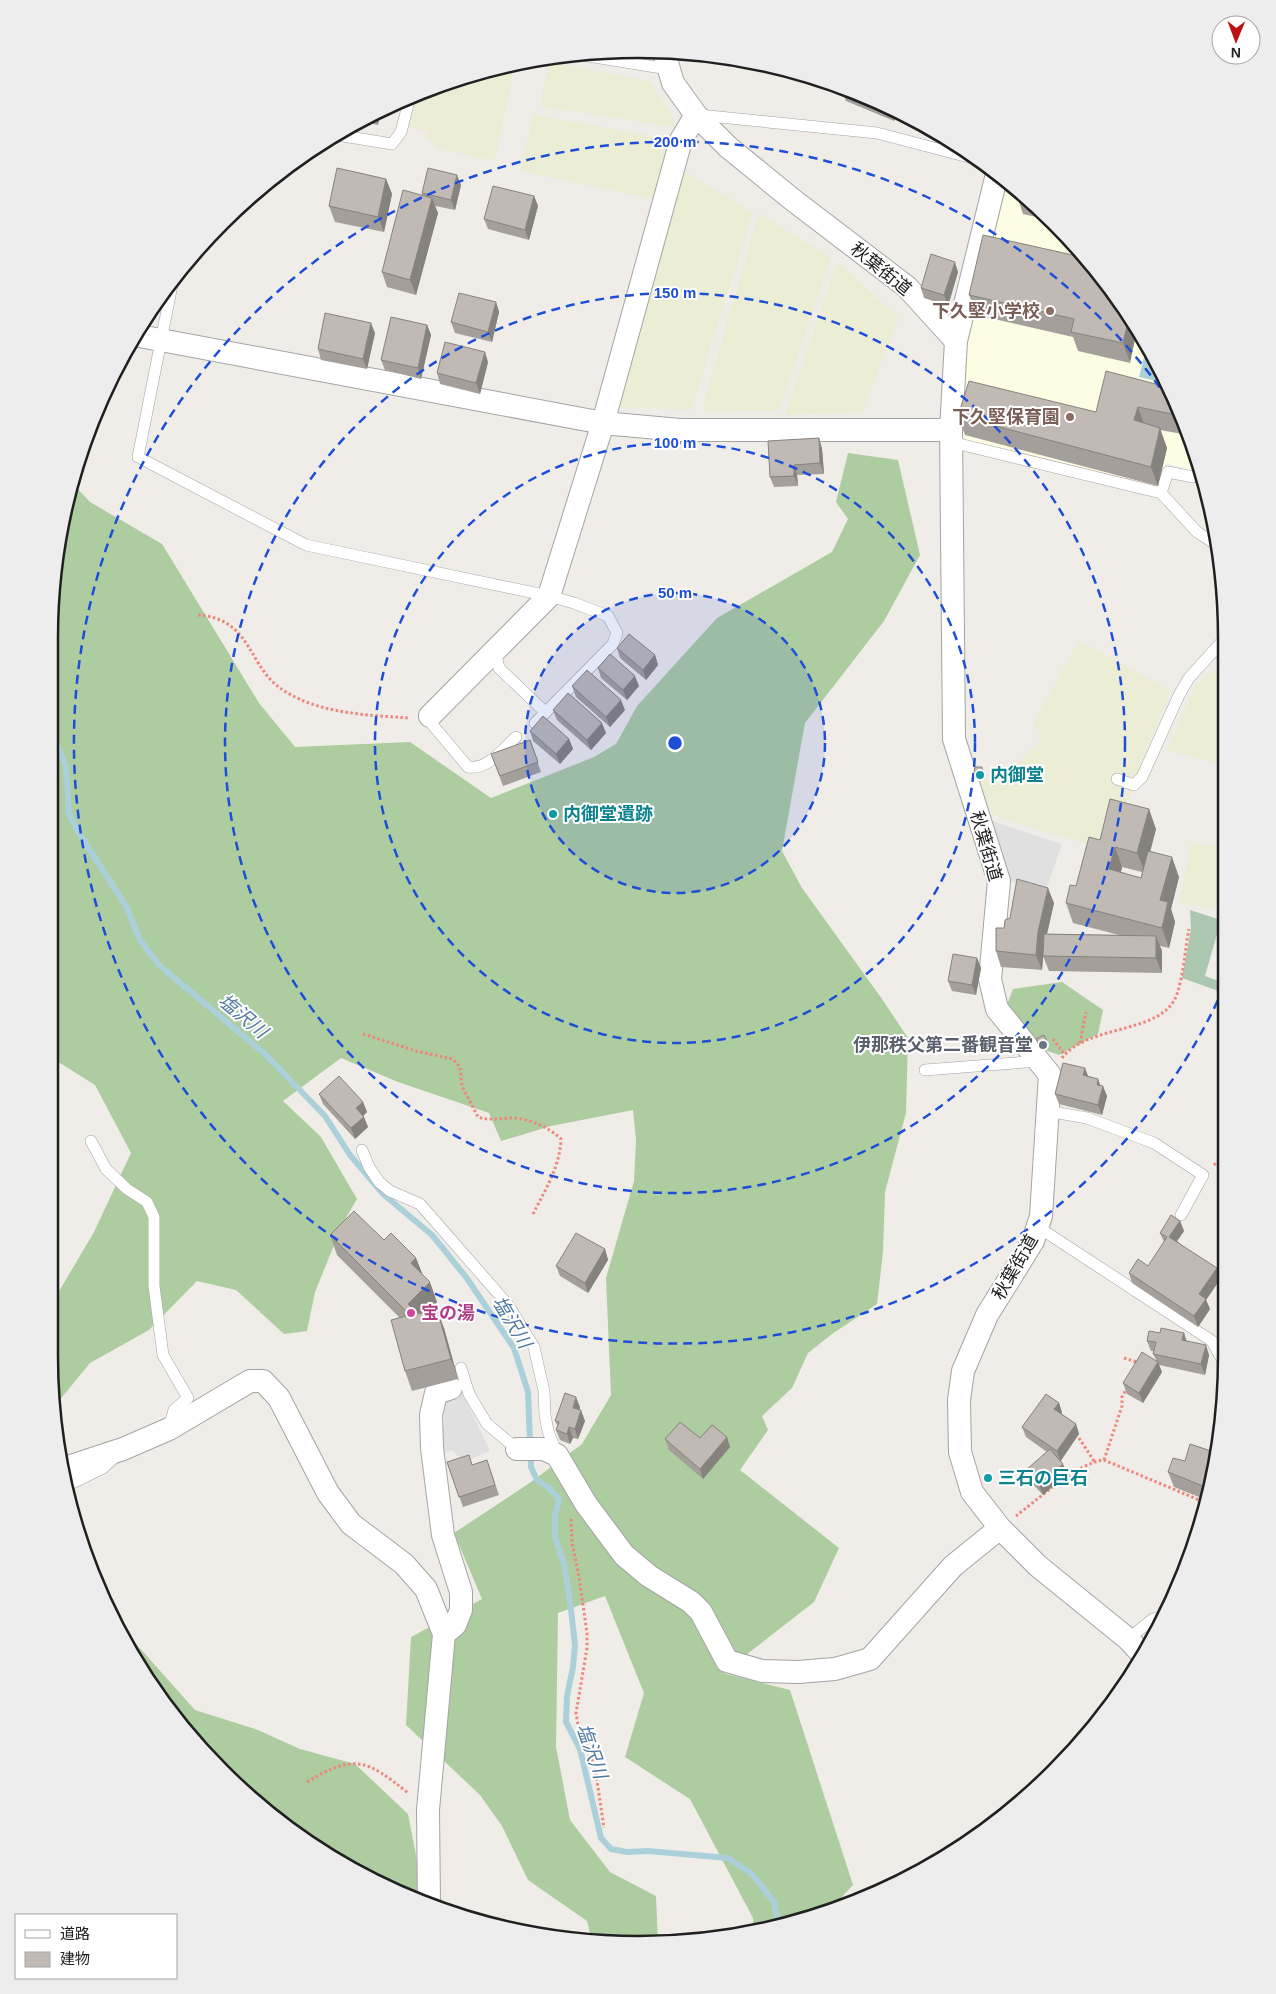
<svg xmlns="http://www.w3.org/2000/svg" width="1276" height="1994" font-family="Helvetica,'Noto Sans JP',sans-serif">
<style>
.education{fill:#fdfde4}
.farmland{fill:#ebedd5}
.forest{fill:#adcca0}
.cemetery{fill:#abc7af}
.parking{fill:#e0e0e0}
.water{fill:#acd0da}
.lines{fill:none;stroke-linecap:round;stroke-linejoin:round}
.stream{stroke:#acd0da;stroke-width:6}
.lane-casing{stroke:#a4a4a4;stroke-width:12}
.street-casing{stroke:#a4a4a4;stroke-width:24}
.path{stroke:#ee867a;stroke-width:3;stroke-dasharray:2.5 2.5;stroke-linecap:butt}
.lane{stroke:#fff;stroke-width:11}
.street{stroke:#fff;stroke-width:22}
.wall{fill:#a59f9b;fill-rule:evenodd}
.shaded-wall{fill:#86827e}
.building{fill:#c0b9b4;stroke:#86827e}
.ring{fill:none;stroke:#1d4ed8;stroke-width:2.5;stroke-dasharray:9 6}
.education-dot{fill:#8d6e63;stroke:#fff;stroke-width:2}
.culture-dot{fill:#0f9aa8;stroke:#fff;stroke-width:2}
.worship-dot{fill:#6b7280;stroke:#fff;stroke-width:2}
.hotel-dot{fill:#d1479c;stroke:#fff;stroke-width:2}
.labels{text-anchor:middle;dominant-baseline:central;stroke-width:4;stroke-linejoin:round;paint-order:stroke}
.street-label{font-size:18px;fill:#202020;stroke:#fff}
.education-label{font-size:18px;font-weight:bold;fill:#785e54;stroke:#fff;text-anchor:end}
.culture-label{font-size:18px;font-weight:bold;fill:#0d838f;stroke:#fff;text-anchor:start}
.worship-label{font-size:18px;font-weight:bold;fill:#5b616d;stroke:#fff;text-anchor:end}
.hotel-label{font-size:18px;font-weight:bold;fill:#b23c85;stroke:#fff;text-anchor:start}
.water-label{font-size:19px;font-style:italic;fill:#517aa1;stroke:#fff}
.rim{fill:none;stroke:#202020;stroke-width:2.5}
.centre{fill:#1d4ed8;stroke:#fff;stroke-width:2.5}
.ring-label{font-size:15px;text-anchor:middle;font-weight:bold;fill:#1d4ed8;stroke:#fff;stroke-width:4;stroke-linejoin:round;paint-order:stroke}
</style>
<rect width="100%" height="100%" fill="#f0ede8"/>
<path class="education" d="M1008,182L1026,195L1105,279L1167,378L1200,467L1193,471L1166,463L1158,486L955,439L967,343Z"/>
<path class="farmland" d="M549,62L649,81L675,119L674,127L540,106Z
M515,64L495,161L437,148V145L432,144L431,140L427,139L428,131L408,127L418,94L485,69Z
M534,115L669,139L655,199L519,171Z
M685,172L753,213L691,410L617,407Z
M759,213L831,258L779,410L707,412L703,405Z
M838,262L899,318L862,412L785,415Z
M1079,641L1171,691L1135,778L1115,774L1112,780L1131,789L1125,814L1103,849L995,816L980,794L977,782L985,780L988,773L1021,760L1043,737L1033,724Z
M1226,662L1225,765L1167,750L1197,683Z
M1225,815V910L1179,903L1191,843L1214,847Z"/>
<path class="forest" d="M848,453L898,460L920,555L884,621L805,723L782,851L802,888L882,999L908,1038L906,1113L885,1192L883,1252L877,1304L832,1334L808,1353L792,1388L762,1416L768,1430L740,1470L839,1548L814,1602L723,1673L790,1690L853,1885L827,1913L791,1925L753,1930V1918L690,1799L625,1757L644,1693L605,1596L558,1613L556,1747L570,1820L610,1872L656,1896L658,1943L638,1945L592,1941L587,1921L528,1880L502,1826L480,1795L406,1725L411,1637L482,1599L454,1533L531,1482L582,1444L611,1395L606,1278L634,1181L636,1140L633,1110L551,1126L501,1141L489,1113L398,1082L341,1058L283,1101L321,1137L357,1199L343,1223L315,1292L307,1331L284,1334L236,1290L197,1281L149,1330L90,1363L54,1407V1300L94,1232L131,1153L95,1085L60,1063H54V561L74,485L90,502L162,544L259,703L295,747L410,742L491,798L594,757L616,744L637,706L717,618L832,552L848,519L836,502Z
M1062,982L1103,1010L1098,1034L1059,1055L1036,1047L1006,1007L1013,989Z
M120,1626L195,1710L258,1730L300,1749L355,1764L408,1814L416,1855L421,1901L344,1866L280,1824L221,1772L148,1684Z"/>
<path class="cemetery" d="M1190,910L1221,920L1205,976L1224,983V993L1182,978L1191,929Z"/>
<path class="parking" d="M992,821L1062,844L1045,893L1006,880Z
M461,1390L490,1451L465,1462L451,1450L442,1455L439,1429L444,1426L445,1398Z"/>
<path class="water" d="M1147,345L1169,384L1139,377Z"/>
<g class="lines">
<path class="stream" d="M54,738L66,766L69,813L77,830L126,906L140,940L159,965L266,1055L325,1116L350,1155L383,1194L432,1235L466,1277L514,1348L528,1392L531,1467L537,1480L549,1488L559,1499L555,1515V1537L564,1564L570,1601L575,1645L573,1667L567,1696L566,1722L580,1749L601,1838L611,1849L627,1852L648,1851L728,1858L752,1874L774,1902L779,1927"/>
<g class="lane-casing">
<path id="lane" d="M576,54L668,69
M699,115L877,133L976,159
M337,135L392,144L401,132L410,97
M173,280L138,457L306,545L549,596L574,603L608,616L617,633L613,644L535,723
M951,442L1161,493L1197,532L1217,545
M1161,493L1168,472L1193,477L1202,472
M495,651L499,668L545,712
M430,716L431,723L468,767C488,770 503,749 516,737
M1117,779L1134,785L1142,777L1179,695L1189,678L1226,637
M925,1070L1039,1061
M1047,1111L1087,1118L1154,1143L1203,1175L1181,1215
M91,1141L106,1169L127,1189L147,1202L154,1217V1286L163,1355L188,1398L174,1410L169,1427
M362,1150L369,1167L379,1182L390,1191L420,1204L509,1306L534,1347L544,1391L545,1415L548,1431L557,1455
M1038,1227L1212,1341L1223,1361
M461,1368L469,1394L487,1424L517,1449
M66,1486L103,1468L116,1456
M1128,1639L1153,1619L1164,1616"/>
</g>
<g class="street-casing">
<path id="street" d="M664,52L673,83L696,115L728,147L793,200L907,287L956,341
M997,174L956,341L951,430L954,739L999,881L990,979L997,1009L1050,1075L1041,1216L1033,1241L987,1315L963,1371L959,1400L960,1452L972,1492L1000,1528L1038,1566L1128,1639L1143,1655
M134,335L603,423L680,430H951
M430,716L549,596L603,423L681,140L696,115
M517,1449H543L557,1455L586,1504L624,1555L649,1576L691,1602L701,1612L727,1661L762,1671L798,1672L835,1669L870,1659L953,1566L1000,1528
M62,1469L123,1449L169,1429L250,1381H263L279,1398L328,1493L351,1524L404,1564L426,1589L444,1634L428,1810L429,1905
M444,1634L455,1625L461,1610V1592L443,1535L432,1448L431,1415L436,1393L451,1388"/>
</g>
<path class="path" d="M198,615C253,619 247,667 283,690C319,714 368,715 409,718
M363,1034L416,1051L453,1059L460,1067L462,1086L478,1117C489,1121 501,1118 514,1118C530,1119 550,1128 561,1139C560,1167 544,1192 532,1216
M1053,1039L1065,1055
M1080,1043L1086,1012
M1062,1058C1089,1023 1163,1035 1177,994C1184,973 1185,949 1189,929
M1214,1165L1218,1161L1224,1148
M1124,1358L1140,1363
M1079,1438L1094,1461
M1104,1460L1122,1406V1397L1127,1388
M1016,1516C1037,1500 1079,1462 1104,1460L1204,1502
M571,1519L572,1543L579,1577L587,1633V1648L576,1713L578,1725L595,1767L604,1828
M307,1782C355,1753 367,1760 408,1793"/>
<use href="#lane" class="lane"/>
<use href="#street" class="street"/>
</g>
<path class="wall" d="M840,86L898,112L894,121L846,101Z
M377,110L378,125L359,121Z
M935,129L960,147L939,142Z
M386,179L392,194L384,232L335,222L329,206Z
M461,185L455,210L435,206L438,213L416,295L387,287L382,272L422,195V193Z
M1026,195L1050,220L1023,214L1018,199Z
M534,196L538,206L529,240L488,229L484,219Z
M958,272L948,306L924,298L921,288Z
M1105,279L1130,363L1078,351L1073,337L977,315L969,295Z
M496,302L499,312L492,342L455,333L451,322Z
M427,325L431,335L421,379L385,370L381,360Z
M375,333L367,369L321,360L318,349Z
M488,362L480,394L440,384L437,373Z
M1171,388L1188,435L1160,430L1167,448L1158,486L965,435L958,416L1096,412Z
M819,438L822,449L824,474L797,475L798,486L774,487L770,477Z
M617,648L655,655L658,665L646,680L620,658Z
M598,668L639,686L627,700L601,678Z
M572,686L625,710L610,727L576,697Z
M553,710L606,733L591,750L557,720Z
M530,731L569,739L573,749L560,764L533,741Z
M530,740L541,772L503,786L491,754Z
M974,772H983V778H976Z
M1156,829L1150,851L1179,877L1171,909L1175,922L1169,948L1160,946L1162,951V973L1049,971L1043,956L1044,948L1042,970L1001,967L996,951L1004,928L1054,903L1047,934L1119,935L1073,923L1066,903L1076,886L1100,840ZM1122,867L1142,872L1141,878L1121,872Z
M977,958L981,968L976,995L952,991L948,981Z
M1036,1039L1047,1041L1049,1046L1041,1050Z
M1088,1076L1100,1086L1107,1096L1102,1115L1059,1104L1055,1094Z
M319,1094L363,1102L367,1112L363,1116L368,1127L355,1139L323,1104Z
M1180,1221L1184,1231L1177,1241L1221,1278L1206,1300L1210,1309L1198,1327L1132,1283L1129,1273L1148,1266L1164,1242L1160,1233Z
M330,1235L384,1240L416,1258L422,1274L437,1302L428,1311L444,1328L458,1379L412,1391L405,1371L400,1318L337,1255Z
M605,1249L608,1260L588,1293L560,1276L556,1266Z
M1160,1333H1184L1186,1340L1209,1355L1205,1375L1159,1365L1162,1372L1143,1403L1127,1394L1123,1383L1156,1360L1153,1354L1154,1351H1151L1147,1341Z
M1059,1403L1062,1413L1061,1414L1076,1424L1079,1434L1061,1461L1067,1474L1043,1495L1029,1480L1026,1470L1047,1452L1026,1437L1022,1427Z
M580,1407L579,1410L585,1421L578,1439L573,1438L570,1444L560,1440L556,1430L558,1426L555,1421Z
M700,1438L730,1447L703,1479L669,1450L665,1439Z
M1217,1453L1204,1499L1174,1487L1168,1472L1185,1461Z
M487,1460L499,1495L463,1507L447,1462L472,1465Z"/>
<path class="shaded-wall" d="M382,108L378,125L374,115L375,111Z
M889,108L898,112L894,121Z
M457,175L461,185L455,210L451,200Z
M386,179L392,194L384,232L378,217Z
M534,196L538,206L529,240L525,230Z
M432,198L438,213L416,295L410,280Z
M955,262L958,272L948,306L944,295Z
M496,302L499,312L492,342L488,332Z
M1129,317L1137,330L1130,363L1123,343Z
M371,323L375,333L367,369L363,359Z
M427,325L431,335L421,379L418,368Z
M485,352L488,362L480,394L476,383Z
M1138,407L1145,427L1134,420Z
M1160,428L1167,448L1158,486L1151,467Z
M819,438L822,449L824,474L820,463Z
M794,465L797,475L798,486L794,476Z
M655,655L658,665L646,680L643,670Z
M635,676L639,686L627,700L623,690Z
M621,700L625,710L610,727L606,717Z
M602,723L606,733L591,750L587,740Z
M569,739L573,749L560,764L556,754Z
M982,767L983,772V778L982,773Z
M1149,809L1156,829L1145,872L1137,853Z
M1115,847L1122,867L1117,889L1109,869Z
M1172,857L1179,877L1171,909L1175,922L1169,948L1162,928L1160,900Z
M1048,888L1054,903L1044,947L1042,970L1036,955L1038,932Z
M1156,936L1162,951V973L1156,958Z
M977,958L981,968L976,995L972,985Z
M1085,1068L1089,1078L1083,1075Z
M1098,1079L1102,1089L1097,1085Z
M1103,1086L1107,1096L1102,1115L1098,1105Z
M363,1102L367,1112L360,1119L356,1108Z
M364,1117L368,1127L355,1139L351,1128Z
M1180,1221L1184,1231L1173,1247L1169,1237Z
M605,1249L608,1260L588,1293L585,1283Z
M416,1258L424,1278L411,1263Z
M1217,1268L1221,1278L1206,1300L1210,1309L1198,1327L1194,1316L1199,1294Z
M430,1282L437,1302L415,1324L408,1304Z
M437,1309L444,1328L458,1379L451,1359Z
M1184,1333L1187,1343L1182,1340Z
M1206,1345L1209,1355L1205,1375L1201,1364Z
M1158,1362L1162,1372L1143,1403L1139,1393Z
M576,1397L580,1407L576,1418L573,1408Z
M1059,1403L1062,1413L1058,1419L1054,1409Z
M581,1410L585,1421L578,1439L575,1429Z
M1076,1424L1079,1434L1060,1461L1057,1451Z
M569,1427L573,1438L570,1444L567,1434Z
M727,1437L730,1447L703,1479L700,1469Z
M1063,1464L1067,1474L1043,1495L1039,1485Z"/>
<path class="building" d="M375,111L374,115L370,114Z
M337,168L386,179L378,217L329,206Z
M428,168L457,175L451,200L422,193Z
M493,186L534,196L525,230L484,219Z
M403,190L432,198L410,280L382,272Z
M1020,190L1026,195L1033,202L1018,199Z
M983,235L1086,258L1105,279L1129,317L1123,343L1071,332L1074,319L969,295Z
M931,254L955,262L944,295L921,288Z
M459,293L496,302L488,332L451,322Z
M325,313L371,323L363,359L318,349Z
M391,317L427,325L418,368L381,360Z
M445,342L485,352L476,383L437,373Z
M1106,371L1171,388L1181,416L1138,407L1134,420L1160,428L1151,467L958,416L969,381L1096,412Z
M819,438L820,463L794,465V476L770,477L768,441Z
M629,634L655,655L643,670L617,648Z
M610,654L635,676L623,690L598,668Z
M587,670L621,700L606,717L572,686Z
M568,693L602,723L587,740L553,710Z
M543,716L569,739L556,754L530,731Z
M530,740L538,762L500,776L491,754Z
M975,767H982V773L974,772Z
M1110,799L1149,809L1137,853L1115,847L1109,869L1141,878L1148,851L1172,857L1160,900L1168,902L1162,928L1066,903L1070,885L1076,886L1089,837L1100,840Z
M1017,879L1048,888L1038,932L1036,955L996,951V928H1004L1005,920L1010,918Z
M1044,934L1156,936V958L1043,956Z
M953,954L977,958L972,985L948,981Z
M1044,1035L1047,1041L1039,1045L1036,1039Z
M1063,1063L1085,1068L1083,1075L1098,1079L1097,1085L1103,1086L1098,1105L1055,1094Z
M339,1076L363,1102L356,1108L364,1117L351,1128L319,1094Z
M354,1211L384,1240L391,1233L416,1258L411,1263L430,1282L408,1304L418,1314L437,1309L451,1359L405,1371L391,1320L410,1315L330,1235Z
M1171,1215L1180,1221L1169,1237L1217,1268L1199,1294L1206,1299L1194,1316L1129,1273L1138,1259L1148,1266L1167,1237L1160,1233Z
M576,1233L605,1249L585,1283L556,1266Z
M1161,1328L1184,1333L1182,1340L1206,1345L1201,1364L1153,1354L1156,1342L1147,1341L1149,1331L1160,1333Z
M1142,1352L1158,1362L1139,1393L1123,1383Z
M565,1393L576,1397L573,1408L581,1410L575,1429L569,1427L567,1434L556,1430L559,1422L555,1421Z
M1046,1394L1059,1403L1054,1409L1076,1424L1057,1451L1022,1427Z
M680,1422L700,1438L712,1425L727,1437L700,1469L665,1439Z
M1190,1444L1217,1453L1208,1488L1168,1472L1173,1458L1185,1461Z
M1050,1449L1063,1464L1039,1485L1026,1470Z
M469,1455L472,1465L487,1460L495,1485L459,1497L447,1462Z"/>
<circle cx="675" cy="743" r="150" fill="#1d4ed8" fill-opacity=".12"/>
<g class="ring">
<circle cx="675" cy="743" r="150"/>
<circle cx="675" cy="743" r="300"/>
<circle cx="675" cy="743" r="450"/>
<path d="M1224 987A601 601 0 1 1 1182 420"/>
</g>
<g class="education-dot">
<circle cx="1050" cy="311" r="5"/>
<circle cx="1070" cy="417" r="5"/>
</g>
<g class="culture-dot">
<circle cx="980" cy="775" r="5"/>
<circle cx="553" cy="814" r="5"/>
<circle cx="988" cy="1478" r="5"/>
</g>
<circle class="worship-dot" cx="1043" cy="1045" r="5"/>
<circle class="hotel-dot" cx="411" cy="1313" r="5"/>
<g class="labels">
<g class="street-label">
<text transform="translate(881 269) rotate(39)">秋葉街道</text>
<text transform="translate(986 846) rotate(74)">秋葉街道</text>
<text transform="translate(1015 1267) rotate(-60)">秋葉街道</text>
</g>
<g class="education-label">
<text x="1040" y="311">下久堅小学校</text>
<text x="1060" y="417">下久堅保育園</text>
</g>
<g class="culture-label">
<text x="990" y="775">内御堂</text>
<text x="563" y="814">内御堂遺跡</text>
<text x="998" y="1478">三石の巨石</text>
</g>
<g class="worship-label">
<text x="1033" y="1045">伊那秩父第二番観音堂</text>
</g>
<g class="hotel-label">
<text x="421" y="1313">宝の湯</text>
</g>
<g class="water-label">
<text transform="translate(243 1016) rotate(40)">塩沢川</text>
<text transform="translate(512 1322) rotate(59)">塩沢川</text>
<text transform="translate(592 1751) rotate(71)">塩沢川</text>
</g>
</g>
<path d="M0 0H1276V1994H0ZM638 58H638A580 580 0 0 1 1218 638V1356A580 580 0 0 1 638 1936H638A580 580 0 0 1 58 1356V638A580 580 0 0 1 638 58Z" fill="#ededed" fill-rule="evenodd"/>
<path class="rim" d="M638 58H638A580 580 0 0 1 1218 638V1356A580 580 0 0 1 638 1936H638A580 580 0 0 1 58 1356V638A580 580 0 0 1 638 58Z"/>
<circle cx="675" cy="743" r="8" class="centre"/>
<g class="ring-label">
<text x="675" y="147">200 m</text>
<text x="675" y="298">150 m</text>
<text x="675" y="448">100 m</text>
<text x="675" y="598">50 m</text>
</g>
<rect x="15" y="1914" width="162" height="65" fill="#ffffff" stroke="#a6a6a6"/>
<rect x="25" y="1930" width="25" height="8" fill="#ffffff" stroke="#a6a6a6"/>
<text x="60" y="1939" font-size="15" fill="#202020">道路</text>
<rect x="25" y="1952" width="25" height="15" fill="#c0b9b4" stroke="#a6a6a6"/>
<text x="60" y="1964" font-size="15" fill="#202020">建物</text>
<g transform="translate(1236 40) rotate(181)"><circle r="24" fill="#ffffff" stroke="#a6a6a6"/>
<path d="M0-4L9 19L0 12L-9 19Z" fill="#c01112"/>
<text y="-8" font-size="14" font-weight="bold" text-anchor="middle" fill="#202020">N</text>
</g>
</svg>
